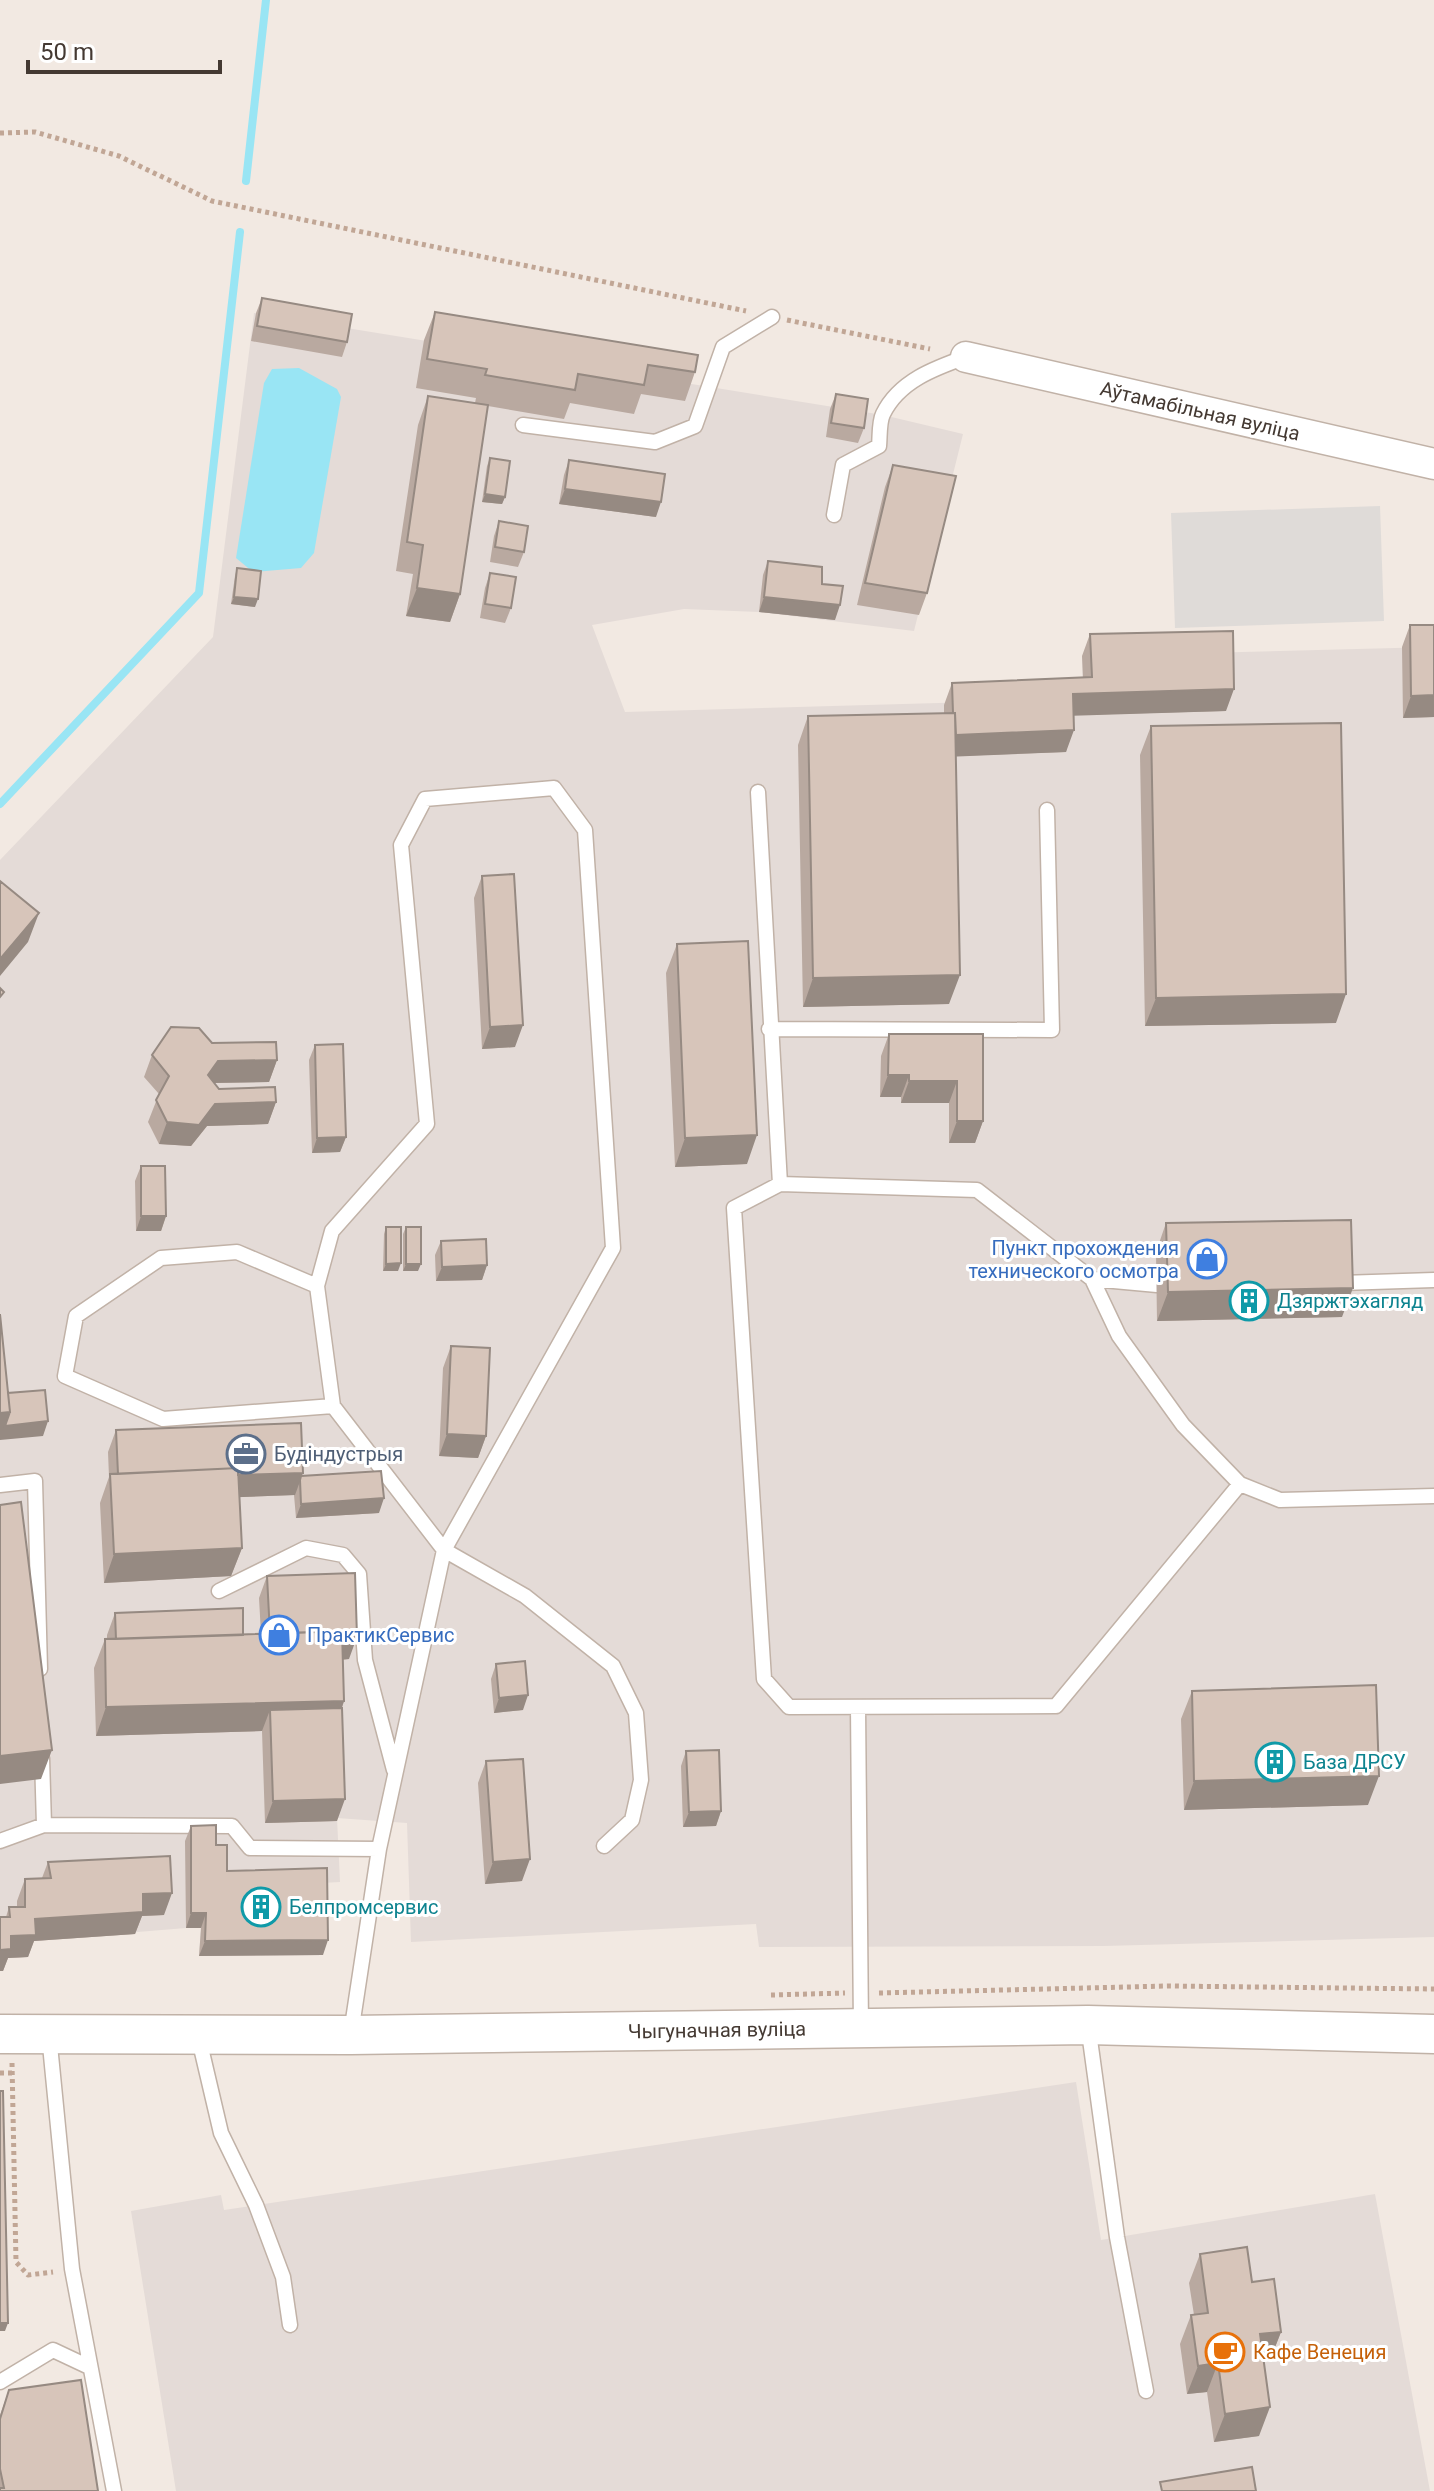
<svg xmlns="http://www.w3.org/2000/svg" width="1434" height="2491" font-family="Roboto,sans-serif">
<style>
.industrial{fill:#e4dbd7}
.parking{fill:#dfdbd8}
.water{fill:#99e5f4}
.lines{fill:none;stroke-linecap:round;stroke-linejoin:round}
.stream{stroke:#99e5f4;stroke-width:8}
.service-casing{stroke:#c1b2a7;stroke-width:17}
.minor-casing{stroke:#c1b2a7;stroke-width:33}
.tertiary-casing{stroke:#c1b2a7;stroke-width:41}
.path{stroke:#c1a695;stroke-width:5;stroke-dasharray:4 4;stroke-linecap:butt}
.service{stroke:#fff;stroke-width:14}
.minor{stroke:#fff;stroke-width:30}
.tertiary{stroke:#fff;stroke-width:38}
.wall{fill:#b9a9a0}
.shaded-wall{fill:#968a82}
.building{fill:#d7c5ba;stroke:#968a82;stroke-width:2}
.labels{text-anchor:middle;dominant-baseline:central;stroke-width:6;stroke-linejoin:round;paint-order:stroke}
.street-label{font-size:20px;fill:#443932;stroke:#fff}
.shop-label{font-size:20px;fill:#366cbe;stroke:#fff;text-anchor:end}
.culture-label{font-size:20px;fill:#0d838f;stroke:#fff;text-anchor:start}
.service-label{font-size:20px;fill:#4e5e75;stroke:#fff;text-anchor:start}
.food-label{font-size:20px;fill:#c56008;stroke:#fff;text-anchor:start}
</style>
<rect width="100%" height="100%" fill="#f2e9e2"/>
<path class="industrial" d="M254,313L883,415L963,434L914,631L759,612L684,609L592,625L625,712L1083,699L1082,656L1434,647V1937L1104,1946L759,1947L756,1924L411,1942L407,1823L337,1818L340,1882L322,1883L323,1955L199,1956L201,1928H186L28,1941V1957L3,1958V1971H0V860L213,637Z
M1076,2082L1101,2240L1375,2194L1430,2491H176L131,2211L221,2195L224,2210Z"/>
<path class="parking" d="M1380,506L1384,621L1175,628L1171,513Z"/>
<path class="water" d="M299,368L337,389L341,397L314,553L301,568L253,572L236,558L264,383L272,369Z"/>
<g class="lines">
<path class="stream" d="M246,181L266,0
M0,804L199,593L240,232"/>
<g class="service-casing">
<path id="service" d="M523,425L655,442L695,426L723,347L772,317
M834,515L843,465L879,446C880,436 879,422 883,414C899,381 935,368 966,357
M758,792L780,1184L977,1190L1092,1279L1157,1285
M769,1029L1052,1030L1047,810
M780,1184L734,1208L764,1679L789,1707L1056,1706L1240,1484L1280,1500L1434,1496
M1092,1279L1119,1336L1183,1425L1240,1484
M1341,1283L1434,1280
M317,1286L332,1231L427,1124L401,845L425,799L554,788L585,830L613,1248L444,1550L379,1849
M333,1406L317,1286L237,1252L161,1258L76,1316L65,1376L163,1419L333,1406L444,1550L525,1596L613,1666L636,1713L641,1780L632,1820L604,1846
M0,1485L35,1481L40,1669
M219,1591L306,1548L343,1555L359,1574L365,1660L394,1770
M858,1707L861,2028
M44,1825L232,1826L250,1848L379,1849L351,2033
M0,1841L44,1825L42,1758
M1088,2025L1117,2237L1146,2391
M49,2035L72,2269L114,2491
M198,2035L221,2133L256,2205L283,2277L290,2325
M0,2382L53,2350L87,2366"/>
</g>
<g class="minor-casing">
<path id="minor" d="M966,357L1434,464"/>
</g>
<g class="tertiary-casing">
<path id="tertiary" d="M0,2034L351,2035L1088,2025L1434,2034"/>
</g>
<path class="path" d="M0,133L35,132L119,156L212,201L746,311
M787,320L930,349
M879,1993L1168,1986L1434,1989
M771,1995L845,1993
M12,2063L16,2262L28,2275L53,2272
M0,2073H12"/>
<use href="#service" class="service"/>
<use href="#minor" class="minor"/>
<use href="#tertiary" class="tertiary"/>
</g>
<path class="wall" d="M262,298L347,342L342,357L251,341L256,313Z
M435,312L695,372L685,401L641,394L634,414L570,403L564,419L488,406L460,594L450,622L406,616L413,574L396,571L418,425L428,396L475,403L476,398L416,388L424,340Z
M836,394L864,428L858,443L826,437L830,409Z
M490,458L505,497L502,504L482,502L487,466Z
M569,460L656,517L559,504L564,475Z
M893,465L927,593L919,615L857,605L885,487Z
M499,521L524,552L518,567L490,562L494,536Z
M768,561L822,584L835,620L759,612L763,575Z
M237,568L255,607L231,604L235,576Z
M490,573L511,608L505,623L480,618L485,588Z
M1410,625L1434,717L1403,718L1402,647Z
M1090,634L1226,711L1074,715L1066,752L956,756L949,1004L803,1007L798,745L808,716L944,713V705L952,683L1083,678L1082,656Z
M1151,726L1336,1023L1145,1026L1140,755Z
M482,876L515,1047L482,1049L474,898Z
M677,944L747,1164L675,1167L666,973Z
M889,1034H983V1121L975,1143H949V1103H901V1097H880L881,1056Z
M212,1043L277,1060L269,1082L214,1083L219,1089L276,1102L268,1124L207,1126L191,1146L159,1144L148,1122L159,1094L144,1077L152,1055Z
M315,1045L346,1137L340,1152L312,1153L309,1060Z
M141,1166L166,1216L161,1231H136L135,1181Z
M1166,1223L1342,1317L1157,1321L1156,1252Z
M386,1227L398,1271H383L384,1234Z
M406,1227L418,1271H403V1234Z
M441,1241L487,1265L482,1280L436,1281L435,1255Z
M451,1346L486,1436L478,1458L439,1456L443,1368Z
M116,1430L301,1476L379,1513L296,1518L294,1495L239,1497L242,1548L231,1576L104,1583L100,1503L109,1477L108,1452Z
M267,1576L349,1659L343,1660L344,1701L342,1708L337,1821L265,1823L262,1731L96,1736L94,1668L105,1639H107V1635L115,1613L243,1635L261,1634L259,1598Z
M496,1664L523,1710L494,1713L491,1679Z
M1192,1691L1368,1805L1184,1810L1181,1719Z
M686,1751L721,1811L716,1826L683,1827L681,1766Z
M486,1761L522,1881L485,1884L478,1783Z
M191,1826L216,1845L227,1871L323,1955L199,1956L201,1928H186L185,1841Z
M48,1862L164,1915L142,1916L135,1934L34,1941L28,1957L8,1958L3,1971H0V1917H6L9,1907H17V1901L25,1879L42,1878Z
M1200,2254L1281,2332L1270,2360L1264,2361L1259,2436L1214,2442L1207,2392L1187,2394L1180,2344L1191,2315H1194L1189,2283Z
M9,2390L98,2491H0V2415Z"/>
<path class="shaded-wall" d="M565,489L661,502L656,517L559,504Z
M485,494L505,497L502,504L482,502Z
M417,588L460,594L450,622L406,616Z
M234,597L258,599L255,607L231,604Z
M764,597L840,605L835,620L759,612Z
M1234,689L1226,711L1065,716L1073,694Z
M1434,695V717L1403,718L1411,696Z
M1074,730L1066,752L945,757L953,735Z
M39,913L28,942L0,976V959Z
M960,975L949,1004L803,1007L813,978Z
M1346,994L1336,1023L1145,1026L1156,998Z
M523,1025L515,1047L482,1049L490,1027Z
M277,1060L269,1082L210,1083L208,1075L218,1061Z
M888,1075H909L901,1097H880Z
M909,1081H957L949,1103H901Z
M276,1102L268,1124L207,1126L191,1146L159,1144L167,1122L215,1104Z
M957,1121H983L975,1143H949Z
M757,1135L747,1164L675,1167L685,1138Z
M346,1137L340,1152L312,1153L317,1138Z
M141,1216H166L161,1231H136Z
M401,1263L398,1271H383L386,1264Z
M406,1264H421L418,1271H403Z
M487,1265L482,1280L436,1281L442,1267Z
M1353,1288L1342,1317L1157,1321L1168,1292Z
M10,1412L48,1421L43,1436L0,1440V1413Z
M447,1434L486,1436L478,1458L439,1456Z
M303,1473L295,1495L112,1502L118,1480Z
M384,1498L379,1513L296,1518L301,1504Z
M242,1548L231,1576L104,1583L114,1554Z
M357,1637L349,1659L262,1663L270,1641Z
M528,1695L523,1710L494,1713L499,1698Z
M344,1701L334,1730L270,1710L262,1731L96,1736L106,1707Z
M52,1750L41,1779L0,1784V1756Z
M1379,1776L1368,1805L1184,1810L1194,1781Z
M345,1799L337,1821L265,1823L273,1801Z
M721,1811L716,1826L683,1827L689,1812Z
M530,1859L522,1881L485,1884L493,1862Z
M172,1893L164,1915L142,1916L135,1934L34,1941L28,1957L8,1958L3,1971H0V1950L11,1936L35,1919L143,1894Z
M191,1913H206L201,1928H186Z
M328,1940L323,1955L199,1956L205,1941Z
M0,2323H8L5,2331H0Z
M1281,2332L1270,2360L1249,2363L1260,2334Z
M1218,2363L1207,2392L1187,2394L1198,2366Z
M1270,2407L1259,2436L1214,2442L1225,2414Z"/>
<path class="building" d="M262,298L352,314L347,342L257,326Z
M435,312L698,355L695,372L648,365L644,385L578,374L575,390L485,375L487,369L427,359Z
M836,394L868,399L864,428L831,423Z
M428,396L488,405L460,594L417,588L423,545L407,542Z
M490,458L510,461L505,497L485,494Z
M569,460L665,474L661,502L565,489Z
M893,465L956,476L927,593L865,583Z
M499,521L528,526L524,552L495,547Z
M768,561L822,567V584L843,586L840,605L764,597Z
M237,568L261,571L258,599L234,597Z
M490,573L516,577L511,608L485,604Z
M1410,625H1434V695L1411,696Z
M1233,631L1234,689L1073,694L1074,730L956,735L955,713H953L952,683L1092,677L1090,634Z
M955,713L960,975L813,978L808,716Z
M1341,723L1346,994L1156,998L1151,726Z
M514,874L523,1025L490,1027L482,876Z
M0,881L39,913L0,959Z
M748,941L757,1135L685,1138L677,944Z
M0,988L4,992L0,997Z
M171,1027L199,1028L212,1043L276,1042L277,1060L218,1061L208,1075L219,1089L275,1087L276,1102L215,1104L199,1125L167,1122L156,1100L169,1076L152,1055Z
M889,1034H983V1121H957V1081H909V1075H888Z
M343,1044L346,1137L317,1138L315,1045Z
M141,1166H165L166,1216H141Z
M1351,1220L1353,1288L1168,1292L1166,1223Z
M386,1227H401V1263L386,1264Z
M406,1227H421V1264H406Z
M486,1239L487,1265L442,1267L441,1241Z
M0,1314L10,1412L0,1413Z
M451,1346L490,1348L486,1436L447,1434Z
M45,1390L48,1421L5,1426L10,1412L8,1393Z
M301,1423L303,1473L238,1475V1468L118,1474L116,1430Z
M238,1468L242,1548L114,1554L110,1474Z
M381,1471L384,1498L301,1504L300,1480L301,1476Z
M21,1502L52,1750L0,1756V1505Z
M355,1573L357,1637L342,1638V1631L270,1634L267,1576Z
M243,1608V1635L116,1639L115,1613Z
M342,1631L344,1701L106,1707L105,1639Z
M525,1661L528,1695L499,1698L496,1664Z
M1376,1685L1379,1776L1194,1781L1192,1691Z
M342,1708L345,1799L273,1801L270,1710Z
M719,1750L721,1811L689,1812L686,1751Z
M523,1759L530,1859L493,1862L486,1761Z
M216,1825V1845H227V1871L327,1868L328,1940L205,1941L206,1913H191V1826Z
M170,1856L172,1893L143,1894V1912L35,1919L36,1935L11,1936V1949L0,1950V1917H10L9,1907H25V1879L51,1878L48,1862Z
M0,2091H3L8,2323H0Z
M1247,2247L1252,2282L1274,2279L1281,2332L1260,2334L1270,2407L1225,2414L1218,2363L1198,2366L1191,2315L1208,2313L1200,2254Z
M81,2380L98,2491H0V2488H4L0,2469V2419L9,2390Z
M1252,2467L1256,2491H1162L1160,2482Z"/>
<defs>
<g id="shop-ring" transform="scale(2)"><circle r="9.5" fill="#fff" stroke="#3f7fe0" stroke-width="1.5"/><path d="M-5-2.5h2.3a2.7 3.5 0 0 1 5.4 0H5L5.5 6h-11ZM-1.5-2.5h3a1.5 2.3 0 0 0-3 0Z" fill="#3f7fe0"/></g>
<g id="building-ring" transform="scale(2)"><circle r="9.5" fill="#fff" stroke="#0f9aa8" stroke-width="1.5"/><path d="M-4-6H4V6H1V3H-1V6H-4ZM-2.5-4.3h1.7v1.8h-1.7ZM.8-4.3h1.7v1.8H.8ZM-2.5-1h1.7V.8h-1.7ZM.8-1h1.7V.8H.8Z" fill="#0f9aa8"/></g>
<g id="office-ring" transform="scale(2)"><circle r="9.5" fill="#fff" stroke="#5c6f8a" stroke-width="1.5"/><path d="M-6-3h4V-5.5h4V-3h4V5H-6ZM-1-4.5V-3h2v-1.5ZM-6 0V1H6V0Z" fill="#5c6f8a"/></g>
<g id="cafe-ring" transform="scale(2)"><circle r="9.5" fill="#fff" stroke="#e8710a" stroke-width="1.5"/><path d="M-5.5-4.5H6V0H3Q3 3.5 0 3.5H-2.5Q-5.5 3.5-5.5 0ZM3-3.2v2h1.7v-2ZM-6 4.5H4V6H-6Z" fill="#e8710a"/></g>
</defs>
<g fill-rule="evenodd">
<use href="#shop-ring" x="1207" y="1259"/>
<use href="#building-ring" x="1249" y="1301"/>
<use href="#office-ring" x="246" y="1454"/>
<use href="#shop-ring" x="279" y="1635"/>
<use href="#building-ring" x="1275" y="1762"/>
<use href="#building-ring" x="261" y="1907"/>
<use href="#cafe-ring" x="1225" y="2352"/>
</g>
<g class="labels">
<g class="street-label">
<text transform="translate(1200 411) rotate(13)">Аўтамабільная вуліца</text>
<text transform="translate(717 2030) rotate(-1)">Чыгуначная вуліца</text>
</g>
<g class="shop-label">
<text x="1179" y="1248">Пункт прохождения<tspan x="1179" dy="23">технического осмотра</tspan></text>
<text x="307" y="1635" text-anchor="start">ПрактикСервис</text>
</g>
<g class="culture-label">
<text x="1277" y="1301">Дзяржтэхагляд</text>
<text x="1303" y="1762">База ДРСУ</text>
<text x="289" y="1907">Белпромсервис</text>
</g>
<g class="service-label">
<text x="274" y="1454">Будіндустрыя</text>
</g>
<g class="food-label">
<text x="1253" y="2352">Кафе Венеция</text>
</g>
</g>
<path d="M28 60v12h192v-12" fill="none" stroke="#443932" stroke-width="4"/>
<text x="40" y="60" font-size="24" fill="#443932" stroke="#ffffff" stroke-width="6" paint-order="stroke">50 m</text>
</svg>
